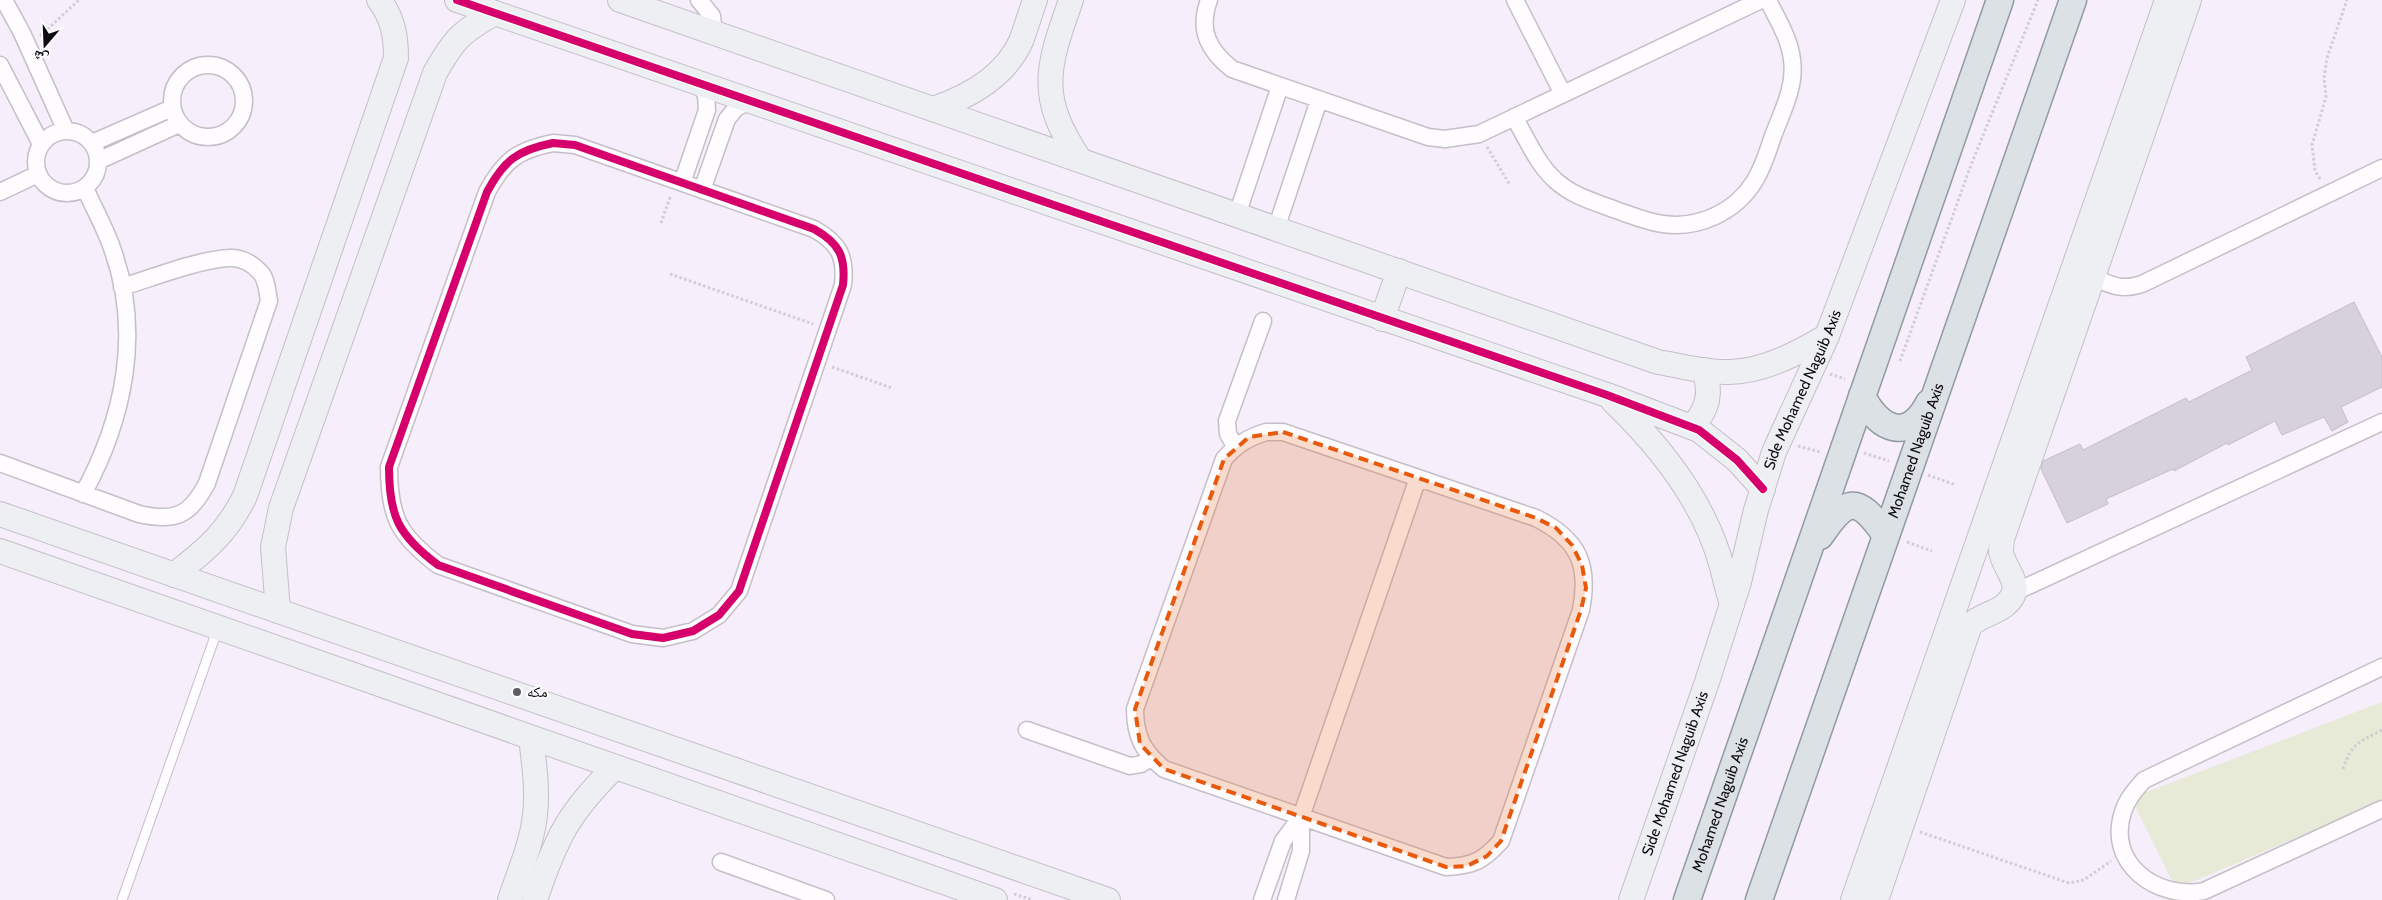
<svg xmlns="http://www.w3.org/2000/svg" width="2382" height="900" font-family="Cabin,'Noto Naskh Arabic',sans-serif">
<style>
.green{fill:#e7ead6}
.building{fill:#d7d1db;stroke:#c3bec7}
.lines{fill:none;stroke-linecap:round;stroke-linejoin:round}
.lane-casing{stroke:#c4bfc8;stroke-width:11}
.street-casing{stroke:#c4bfc8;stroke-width:19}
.secondary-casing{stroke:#c4bfc8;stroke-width:26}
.primary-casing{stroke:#919aa2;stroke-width:29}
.path{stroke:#d0ced1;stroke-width:3;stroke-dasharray:2.5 2.5;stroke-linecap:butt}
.lane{stroke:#fefcfe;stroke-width:9}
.street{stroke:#fefcfe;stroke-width:16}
.secondary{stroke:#edeff2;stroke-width:24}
.primary{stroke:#dbe1e5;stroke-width:26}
.cycleway-casing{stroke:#fcfcfc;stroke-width:11}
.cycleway{stroke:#d6006c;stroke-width:8}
.marked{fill:#e8590c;fill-opacity:0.2;stroke:#e8590c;stroke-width:4;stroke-dasharray:10 6;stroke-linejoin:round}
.poi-dot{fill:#5f5a63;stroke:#fcfcfc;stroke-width:2}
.labels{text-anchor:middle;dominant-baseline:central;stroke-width:4.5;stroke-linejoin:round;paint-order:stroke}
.street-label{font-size:15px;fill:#0e0a11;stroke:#fcfcfc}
.poi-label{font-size:15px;fill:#0e0a11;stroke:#fcfcfc;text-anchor:start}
</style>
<rect width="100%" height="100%" fill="#f6eefa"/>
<path class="green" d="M2382,702V801L2176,889L2131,798Z"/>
<path class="building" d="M2354,302L2382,357V387L2341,407L2348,422L2332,431L2324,417L2282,435L2275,421L2228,445L2227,443L2174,471L2173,469L2106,499L2108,504L2067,523L2041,469L2043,461L2080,444L2083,450L2186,398L2189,402L2252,370L2246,357Z"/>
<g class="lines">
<g class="lane-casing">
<path id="lane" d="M122,900L218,628"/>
</g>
<g class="street-casing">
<path id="street" d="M4,0L22,33L66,131
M699,0L712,16L714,33
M1209,0C1198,30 1208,50 1232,69L1428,137L1445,139L1479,134L1761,0
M1515,0L1563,94
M0,65L41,144
M172 101a36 36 0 1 1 72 0a36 36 0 1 1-72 0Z
M1514,117C1526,137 1537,164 1555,180C1572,196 1595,202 1616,210C1631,215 1647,222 1663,224C1699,229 1735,212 1754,182C1763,168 1768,151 1773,136C1782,112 1796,86 1792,60C1790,39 1777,19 1768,0
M36 162a31 31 0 1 1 62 0a31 31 0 1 1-62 0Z
M92,143L172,108
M553,143L575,145L814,229C839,243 846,256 843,285L739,591L719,615L693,631L663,638L632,634L438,565C398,535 389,516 389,467L487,192C504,160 518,150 553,143Z
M98,161L179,124
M682,183L707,110L706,95L698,82
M702,190L727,119L737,107L752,101
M0,192L38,174
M1237,215L1280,86
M1276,229L1319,100
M2092,277C2112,285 2120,291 2142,284L2382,168
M1266,432H1283L1536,518C1578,539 1590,564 1581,610L1501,841C1483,861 1473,866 1446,867L1164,769C1143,752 1135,736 1135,709L1224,459C1236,445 1247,438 1266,432Z
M1235,446L1228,434L1227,421L1263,321
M0,463L139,514C175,522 190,516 207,483L269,301C267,291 267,279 260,272C253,264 241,257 230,258C200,259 152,278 122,287
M83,494C124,419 142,333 113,251C106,229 94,209 85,188
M2013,593L2382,422
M2382,667L2144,780C2135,790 2127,799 2123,812C2106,863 2156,900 2204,891L2382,809
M1027,730L1130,766L1141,764L1150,758
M721,862L826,900
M1262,900L1283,841L1301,817
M1286,900L1301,851V817L1418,478"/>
</g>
<g class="secondary-casing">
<g id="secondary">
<path d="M457,0L1607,395L1699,430L1737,460L1763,489"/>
<path d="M620,0L1658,362C1682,366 1706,373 1730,372C1765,371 1798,353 1827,336"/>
<path d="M1071,0C1047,68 1037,96 1080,160"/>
<path d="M933,109C968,97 1005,77 1021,41C1026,28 1030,14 1035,0"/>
<path d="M1382,319L1399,271"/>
<path d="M1613,401C1660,446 1705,503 1722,567C1725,579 1728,592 1732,604"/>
<path d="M1692,427C1708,409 1712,393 1704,370"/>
<path d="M0,514L1108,900"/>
<path d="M0,551L995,900"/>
<path d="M174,575C206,550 227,533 245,496L396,58C396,36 393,18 379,0"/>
<path d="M278,611L273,547L281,508L435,73C454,39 461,32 495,13"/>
<path d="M510,900C519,872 532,844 535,815C538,789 534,763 531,738"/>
<path d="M535,900C556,838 568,813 615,767"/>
<path id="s1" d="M1631,900L1707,682L1739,582L1756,510L1774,452L1827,336L1953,0"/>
<path d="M1853,900L2167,0"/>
<path d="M1876,900L1970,625C1981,615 1994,614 2005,605C2028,586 2003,570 2001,551C2001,547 2002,543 2002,539L2189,0"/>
</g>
</g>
<g class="primary-casing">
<g id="primary">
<path d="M1862,396C1879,430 1908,443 1929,403"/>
<path d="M1820,536C1846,498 1857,494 1885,534"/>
<path id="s2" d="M1687,900L2000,0"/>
<path id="s3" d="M1759,900L2073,0"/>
</g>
</g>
<path class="path" d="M40,36L79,0
M1487,147L1510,185
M2320,179L2315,171L2312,145L2326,97L2324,78L2327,58L2347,0
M661,223L671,195
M670,274L813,324
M1900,361L1971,165L2038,0
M832,367L892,388
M1830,374L1845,379
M1798,446L1820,452
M1864,453L1889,461
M1928,475L1956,485
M1907,542L1932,551
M2343,769C2352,742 2360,742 2382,730
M1920,832L2069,883L2084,880L2111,861
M1014,894L1033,900"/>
<use href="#lane" class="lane"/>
<use href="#street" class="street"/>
<use href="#secondary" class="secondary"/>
<use href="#primary" class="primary"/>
<g class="cycleway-casing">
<path id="cycleway" d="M457,0L1607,395L1699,430L1737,460L1763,489
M553,143L575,145L814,229C839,243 846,256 843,285L739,591L719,615L693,631L663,638L632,634L438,565C398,535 389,516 389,467L487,192C504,160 518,150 553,143Z"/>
</g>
<use href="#cycleway" class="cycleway"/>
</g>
<path class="marked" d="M1283,432L1536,518L1556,528L1572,545L1582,565L1586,588L1581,610L1501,841L1487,856L1467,866L1446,867L1164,769L1140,744L1135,709L1224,459L1249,437Z"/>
<circle class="poi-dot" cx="517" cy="692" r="5"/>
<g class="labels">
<g class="street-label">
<text stroke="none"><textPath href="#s1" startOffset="539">Side Mohamed Naguib Axis</textPath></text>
<text stroke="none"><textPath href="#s3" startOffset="476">Mohamed Naguib Axis</textPath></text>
<text stroke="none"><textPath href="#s1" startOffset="134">Side Mohamed Naguib Axis</textPath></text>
<text stroke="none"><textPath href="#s2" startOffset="101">Mohamed Naguib Axis</textPath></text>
</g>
<g class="poi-label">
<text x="527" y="692">مكه</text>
</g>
</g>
<g transform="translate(45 45) rotate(199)" stroke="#fcfcfc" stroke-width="4" paint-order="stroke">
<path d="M0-4L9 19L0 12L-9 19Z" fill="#0e0a11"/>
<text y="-8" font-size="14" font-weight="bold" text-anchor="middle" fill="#0e0a11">ش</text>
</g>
</svg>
